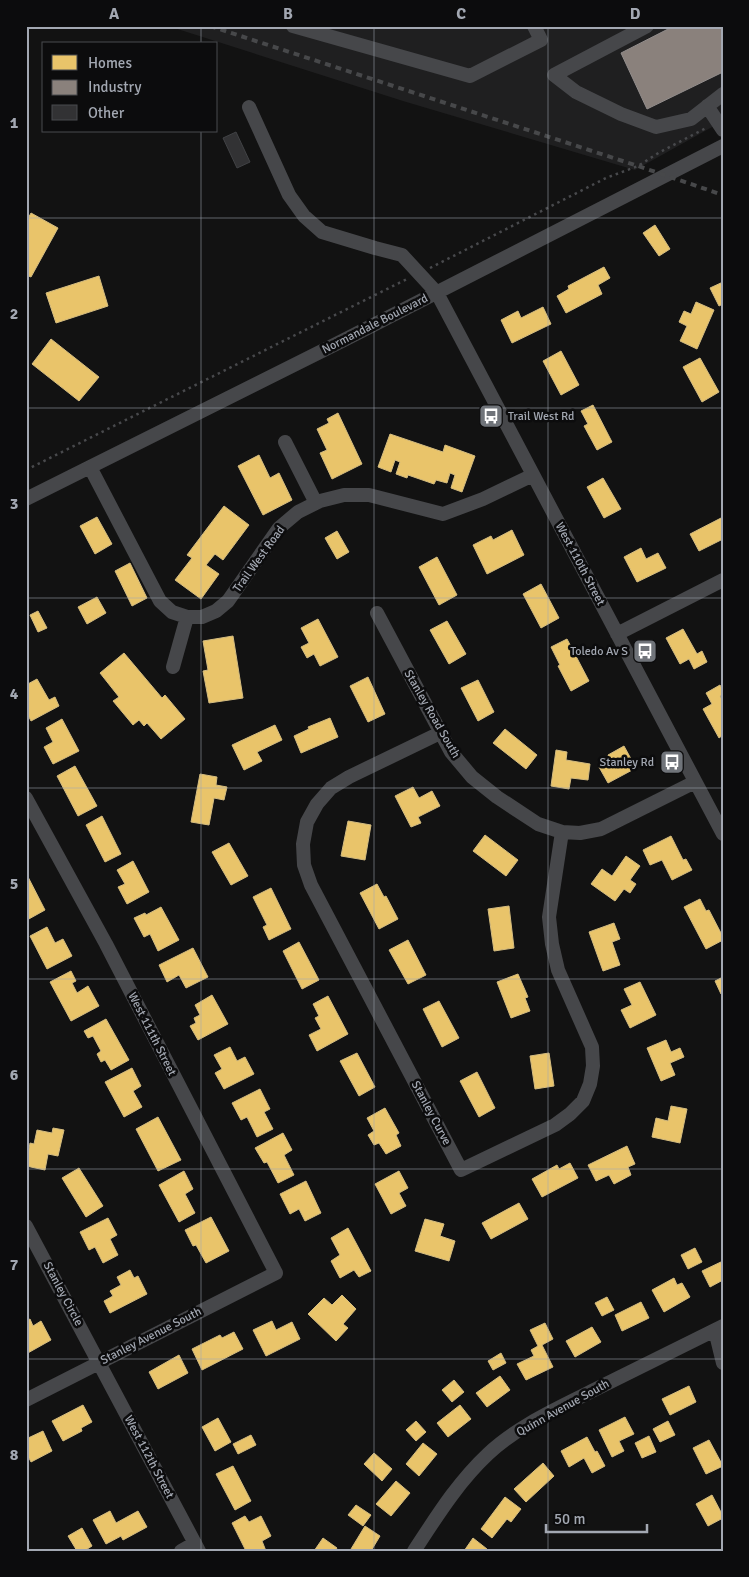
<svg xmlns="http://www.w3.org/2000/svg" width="749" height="1577" font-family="Signika,sans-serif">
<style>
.built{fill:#1f1f20}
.homes{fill:#e9c46a;stroke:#d4bc80}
.industry{fill:#8a817c;stroke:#928d8c}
.building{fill:#323234;stroke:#414245}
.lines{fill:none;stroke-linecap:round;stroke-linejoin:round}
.path{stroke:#48494c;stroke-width:2.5;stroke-dasharray:2.5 4;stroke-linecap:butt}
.minor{stroke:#46474a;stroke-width:14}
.rail{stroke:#47484a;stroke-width:4;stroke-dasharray:6 5;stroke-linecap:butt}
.grid{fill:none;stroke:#a3a8b2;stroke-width:1;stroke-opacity:0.55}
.labels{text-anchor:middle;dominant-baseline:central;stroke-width:5;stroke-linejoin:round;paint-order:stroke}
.street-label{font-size:12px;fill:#a3a8b2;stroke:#0c0c0d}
.poi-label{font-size:12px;fill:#a3a8b2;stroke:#0c0c0d;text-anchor:end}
.neatline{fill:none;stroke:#a3a8b2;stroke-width:2}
.grid-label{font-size:16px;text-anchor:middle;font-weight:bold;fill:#a3a8b2}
</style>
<rect width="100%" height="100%" fill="#121212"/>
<path class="built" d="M168,26H723V121L635,170L403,101Z"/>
<path class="homes" d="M31,213L58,228L31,277L26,275V222Z
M655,225L670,249L659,256L643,233Z
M604,267L610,278L598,285L602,294L566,313L557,296L569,289L568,286Z
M99,276L108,306L56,323L46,293Z
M723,282V304L719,306L710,288Z
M696,302L714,310L697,349L680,341L687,326L679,322L684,311L691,314Z
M543,307L551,324L512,343L501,320L518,311L521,318Z
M51,339L99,377L79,401L32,364Z
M561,351L579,385L561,395L543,361Z
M700,358L719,392L702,402L683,367Z
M593,405L612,442L597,450L584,426L588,424L581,411Z
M338,413L362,464L332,479L320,453L327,450L317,429L329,423L327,419Z
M390,434L443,452L445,445L475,456L462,492L451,488L455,475L450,473L447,483L436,480L434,484L408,475L407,478L396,474L400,462L395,460L391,472L378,467Z
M259,455L270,478L279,473L292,500L263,515L238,466Z
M603,478L621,509L604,518L587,487Z
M224,506L249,525L223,560L215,554L206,565L219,574L201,599L175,580L192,558L187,555Z
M97,517L112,544L95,554L80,526Z
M723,517V539L699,551L690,534Z
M512,530L524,555L487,574L473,545L491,536L493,540Z
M337,531L349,552L337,559L325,538Z
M641,548L646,559L658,553L666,568L637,582L624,557Z
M437,557L457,595L439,605L419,567Z
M130,563L147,598L132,606L115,571Z
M541,584L559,618L541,628L523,594Z
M97,597L106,613L87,624L78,607Z
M38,611L47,628L38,632L30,615Z
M318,619L338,657L320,666L314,654L307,658L301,647L309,643L301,628Z
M447,621L466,654L449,664L430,630Z
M683,629L697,654L702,651L707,662L694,669L689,659L680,664L666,638Z
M233,636L243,698L209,703L203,671L208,670L203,641Z
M567,639L589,681L571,691L558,666L560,665L551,647Z
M124,653L162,698L165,695L185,719L161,739L147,723L144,726L139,720L133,725L113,701L119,697L100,673Z
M368,677L385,714L368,722L350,686Z
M37,679L49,700L55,697L59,706L31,721L26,711V703L29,702L26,698V685Z
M478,680L494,712L478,721L461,688Z
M720,685L723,691V695L720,696L723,702V735L719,738L703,709L712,704L706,693Z
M330,718L338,737L301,753L294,736L309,729L308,727Z
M62,719L79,751L53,764L44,747L53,742L46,728Z
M275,725L282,740L257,752L262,761L244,770L232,745Z
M505,729L537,755L526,769L493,743Z
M624,746L636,768L608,783L599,767L611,761L608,755Z
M556,750L567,752L566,760L590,764L588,780L571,778L569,789L551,786Z
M75,766L97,806L78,816L57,776Z
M200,774L217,777L216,785L227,787L224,800L214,798L209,825L191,822Z
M413,787L419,798L432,791L440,806L418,817L421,823L411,827L395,796Z
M102,816L121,854L105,862L86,825Z
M348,821L371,825L365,860L341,856Z
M485,835L518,860L506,876L473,851Z
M671,836L683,860L686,859L692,870L672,880L662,860L650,865L643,850Z
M229,843L248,876L231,885L212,852Z
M626,856L640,866L630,880L636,884L630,893L624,889L615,901L591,884L602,869L612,876Z
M133,861L149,892L127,904L118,887L125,884L117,870Z
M26,873L45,910L27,920L26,919Z
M377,884L384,897L386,896L398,919L379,929L360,893Z
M271,888L291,929L269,940L263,927L267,925L253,897Z
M700,899L706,911L709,910L723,937V940L706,949L684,907Z
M509,906L514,948L494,951L488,909Z
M161,907L179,940L158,951L150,934L144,937L134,918L145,913L146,915Z
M614,923L620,939L612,942L620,965L603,971L589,932Z
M47,927L55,943L63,939L72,956L47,969L30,936Z
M408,940L426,975L408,984L389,950Z
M299,942L319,980L302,989L283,951Z
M193,948L208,977L186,988L179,975L167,982L159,965Z
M71,971L76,981L72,983L77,993L88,986L99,1006L71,1021L50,982Z
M518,974L528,997L525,998L530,1011L511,1018L497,982Z
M723,977V993L721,994L715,981Z
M640,982L656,1015L630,1028L621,1010L632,1005L624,989Z
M212,995L228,1024L198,1040L190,1026L196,1023L194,1018L200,1015L195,1005Z
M328,996L348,1034L317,1051L309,1035L321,1029L315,1018L319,1016L313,1004Z
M439,1001L459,1038L442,1047L423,1009Z
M106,1019L129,1060L111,1070L105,1060L101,1062L97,1054L101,1051L93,1036L88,1038L84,1031Z
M666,1040L671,1052L680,1048L684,1057L670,1063L675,1075L661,1081L647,1048Z
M230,1047L237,1061L245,1057L254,1074L224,1089L215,1073L222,1069L214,1055Z
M357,1053L375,1087L359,1096L340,1061Z
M549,1053L554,1086L535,1089L530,1056Z
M132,1068L141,1086L133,1091L142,1107L124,1117L105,1082Z
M477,1072L495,1108L479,1117L460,1081Z
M260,1089L270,1109L264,1112L273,1129L257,1137L247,1117L241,1120L232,1103Z
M671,1106L687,1109L680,1143L652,1137L656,1118L668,1121Z
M385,1108L399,1133L396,1135L401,1146L386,1154L379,1143L374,1145L368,1135L374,1131L367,1118Z
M158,1117L181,1160L158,1171L136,1129Z
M53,1128L64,1130L58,1156L48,1154L45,1170L26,1166L30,1143L34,1144L37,1130L52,1133Z
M283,1133L292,1150L284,1155L294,1175L278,1183L267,1162L264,1163L255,1148Z
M627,1146L635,1164L628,1167L631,1175L614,1184L609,1175L596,1181L588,1165Z
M570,1163L578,1178L542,1197L532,1179L557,1165L559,1169Z
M79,1168L103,1206L86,1217L62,1178Z
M184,1171L193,1189L185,1194L195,1213L179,1222L159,1185Z
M399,1171L408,1188L399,1193L406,1206L391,1214L375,1184Z
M306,1181L321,1213L305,1221L299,1209L290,1214L280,1194Z
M519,1203L528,1219L491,1239L482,1223Z
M211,1217L229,1251L206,1263L196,1245L193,1246L185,1230Z
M108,1218L117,1235L110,1239L118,1255L103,1263L95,1247L89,1250L80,1232Z
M425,1219L444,1224L440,1236L455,1241L449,1261L415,1251Z
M348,1228L371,1271L359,1277L354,1270L340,1278L331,1261L340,1255L331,1238Z
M695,1248L702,1262L688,1269L681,1255Z
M723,1261V1280L710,1287L702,1271Z
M130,1270L134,1278L138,1276L147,1294L110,1313L104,1301L113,1296L110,1291L121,1285L117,1277Z
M674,1278L677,1285L682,1283L690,1297L664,1312L652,1290Z
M342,1295L356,1309L343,1324L348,1328L336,1341L308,1314L324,1298L332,1305Z
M607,1297L614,1310L602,1316L595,1303Z
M641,1302L649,1318L622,1331L615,1315Z
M30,1319L33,1326L41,1321L51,1340L26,1354V1321Z
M272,1321L276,1330L292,1322L300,1339L266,1356L253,1330Z
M545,1323L553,1339L542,1345L553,1367L526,1380L517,1364L534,1356L531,1350L538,1346L530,1330Z
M592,1327L601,1342L575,1357L566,1341Z
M234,1332L243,1349L202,1370L192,1349L220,1335L222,1338Z
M501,1353L506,1363L493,1370L488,1361Z
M179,1355L188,1373L158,1389L149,1372Z
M500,1376L510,1390L487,1407L476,1393Z
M454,1380L464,1392L452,1402L442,1390Z
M689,1386L696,1402L670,1415L662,1399Z
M83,1405L92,1422L81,1428L82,1431L63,1441L52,1421Z
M460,1405L471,1419L448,1437L437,1423Z
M625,1417L634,1434L619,1441L624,1451L612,1457L599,1430Z
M218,1418L231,1442L215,1451L202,1427Z
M416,1421L426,1432L416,1441L406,1430Z
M668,1421L675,1435L660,1442L653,1429Z
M43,1431L52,1451L31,1462L29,1458L26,1459V1439Z
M251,1435L256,1445L238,1454L233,1444Z
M649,1436L656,1452L642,1458L635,1443Z
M587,1437L595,1452L597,1451L605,1466L592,1473L584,1458L569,1467L561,1451Z
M709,1440L723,1466L706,1474L693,1448Z
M423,1443L437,1454L419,1476L406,1464Z
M374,1453L392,1469L382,1481L364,1464Z
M543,1463L554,1476L526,1502L514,1489Z
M233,1466L251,1501L235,1510L216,1474Z
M396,1481L410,1493L391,1516L376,1504Z
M712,1495L723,1516V1518L708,1526L696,1504Z
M505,1497L521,1509L511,1522L507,1519L492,1538L481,1529Z
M356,1505L371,1515L363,1526L348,1515Z
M110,1511L116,1523L138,1511L147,1527L123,1540L121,1536L106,1544L93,1520Z
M245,1516L249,1522L261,1516L271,1536L262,1541L266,1551H246L232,1523Z
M365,1526L380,1536L371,1551H353L351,1549Z
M82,1528L92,1546L84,1551H77L68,1536Z
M323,1538L337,1548L335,1551H314Z
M473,1538L487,1549L485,1551H464Z"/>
<path class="industry" d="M674,26H723V72L647,109L621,53Z"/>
<path class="building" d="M236,132L250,162L237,168L223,138Z"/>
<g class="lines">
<path class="path" d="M430,268L606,178L638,166L660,152L706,128
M26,470L407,279"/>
<path class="minor" d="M293,26L470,76L541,40L534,26
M647,26L554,75L576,92L621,114L656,127L691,119L723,94
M707,106L723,130
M249,107L289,195L304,216L322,232L375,248L402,255L437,293L723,834
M285,442L316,503
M90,467L160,601L172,612L187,617H202L216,611L228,601L279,528L298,512L320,501L344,495H369L443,514L483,499L533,475
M26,499L344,340L723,146
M377,613L451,752L472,777L497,797L538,824L562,832L580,833L601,829L695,782
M617,634L723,580
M173,667L187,617
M440,733L349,777L331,788L317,804L307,822L303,844L304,865L311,885L461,1170L555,1125L570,1114L583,1101L590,1084L593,1066L592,1047L558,970L552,944L549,917L562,832
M26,798L106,944L276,1273L26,1400
M26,1226L199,1551
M715,1330L723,1363
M181,1551L195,1543
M414,1551C437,1516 458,1482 488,1454C519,1425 559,1408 596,1389C638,1368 681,1347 723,1326"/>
<path class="rail" d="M210,26L638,166L723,195"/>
</g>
<path class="grid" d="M201,26V44M374,26V1551M548,26V1551M201,131V1551M26,218H723M26,408H723M26,598H723M26,788H723M26,979H723M26,1169H723M26,1359H723"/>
<defs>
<g id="bus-square" transform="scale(1.25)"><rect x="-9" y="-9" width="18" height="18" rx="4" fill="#70747a" stroke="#0c0c0d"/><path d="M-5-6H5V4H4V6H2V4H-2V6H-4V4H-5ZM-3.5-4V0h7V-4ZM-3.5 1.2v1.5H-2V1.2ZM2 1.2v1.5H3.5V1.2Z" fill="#fff"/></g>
</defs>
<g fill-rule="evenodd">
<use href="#bus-square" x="491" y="416"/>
<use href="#bus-square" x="645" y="651"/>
<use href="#bus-square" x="672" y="762"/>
</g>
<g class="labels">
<g class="street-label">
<text transform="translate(375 324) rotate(-27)">Normandale Boulevard</text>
<text transform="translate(259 559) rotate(-54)">Trail West Road</text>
<text transform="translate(580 564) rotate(62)">West 110th Street</text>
<text transform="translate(432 714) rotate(60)">Stanley Road South</text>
<text transform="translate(152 1034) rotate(63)">West 111th Street</text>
<text transform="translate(431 1113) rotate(62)">Stanley Curve</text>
<text transform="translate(63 1294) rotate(62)">Stanley Circle</text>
<text transform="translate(151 1336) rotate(-27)">Stanley Avenue South</text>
<text transform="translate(563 1408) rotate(-29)">Quinn Avenue South</text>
<text transform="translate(149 1457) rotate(62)">West 112th Street</text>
</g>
<g class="poi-label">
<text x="508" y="416" text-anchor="start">Trail West Rd</text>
<text x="628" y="651">Toledo Av S</text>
<text x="654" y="762">Stanley Rd</text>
</g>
</g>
<rect width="749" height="1577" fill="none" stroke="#0c0c0d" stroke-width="55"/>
<rect x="42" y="42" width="175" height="90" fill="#0c0c0d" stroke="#484a4f"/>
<rect x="52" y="55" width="25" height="15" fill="#e9c46a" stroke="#484a4f"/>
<text x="88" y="68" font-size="15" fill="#a3a8b2">Homes</text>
<rect x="52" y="80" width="25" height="15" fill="#8a817c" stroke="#484a4f"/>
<text x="88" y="92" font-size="15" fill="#a3a8b2">Industry</text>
<rect x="52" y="105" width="25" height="15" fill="#323234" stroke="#484a4f"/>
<text x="88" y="118" font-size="15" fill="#a3a8b2">Other</text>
<path d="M546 1524v8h101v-8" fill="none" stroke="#a3a8b2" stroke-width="2.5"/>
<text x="554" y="1524" font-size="15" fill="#a3a8b2" stroke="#0c0c0d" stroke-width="4" paint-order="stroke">50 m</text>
<rect x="28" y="28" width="694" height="1522" class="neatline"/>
<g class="grid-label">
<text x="114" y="19">A</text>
<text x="288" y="19">B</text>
<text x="461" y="19">C</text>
<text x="635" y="19">D</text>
<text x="14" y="128">1</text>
<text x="14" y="319">2</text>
<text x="14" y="509">3</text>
<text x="14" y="699">4</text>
<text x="14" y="889">5</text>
<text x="14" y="1080">6</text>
<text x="14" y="1270">7</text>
<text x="14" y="1460">8</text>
</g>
</svg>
